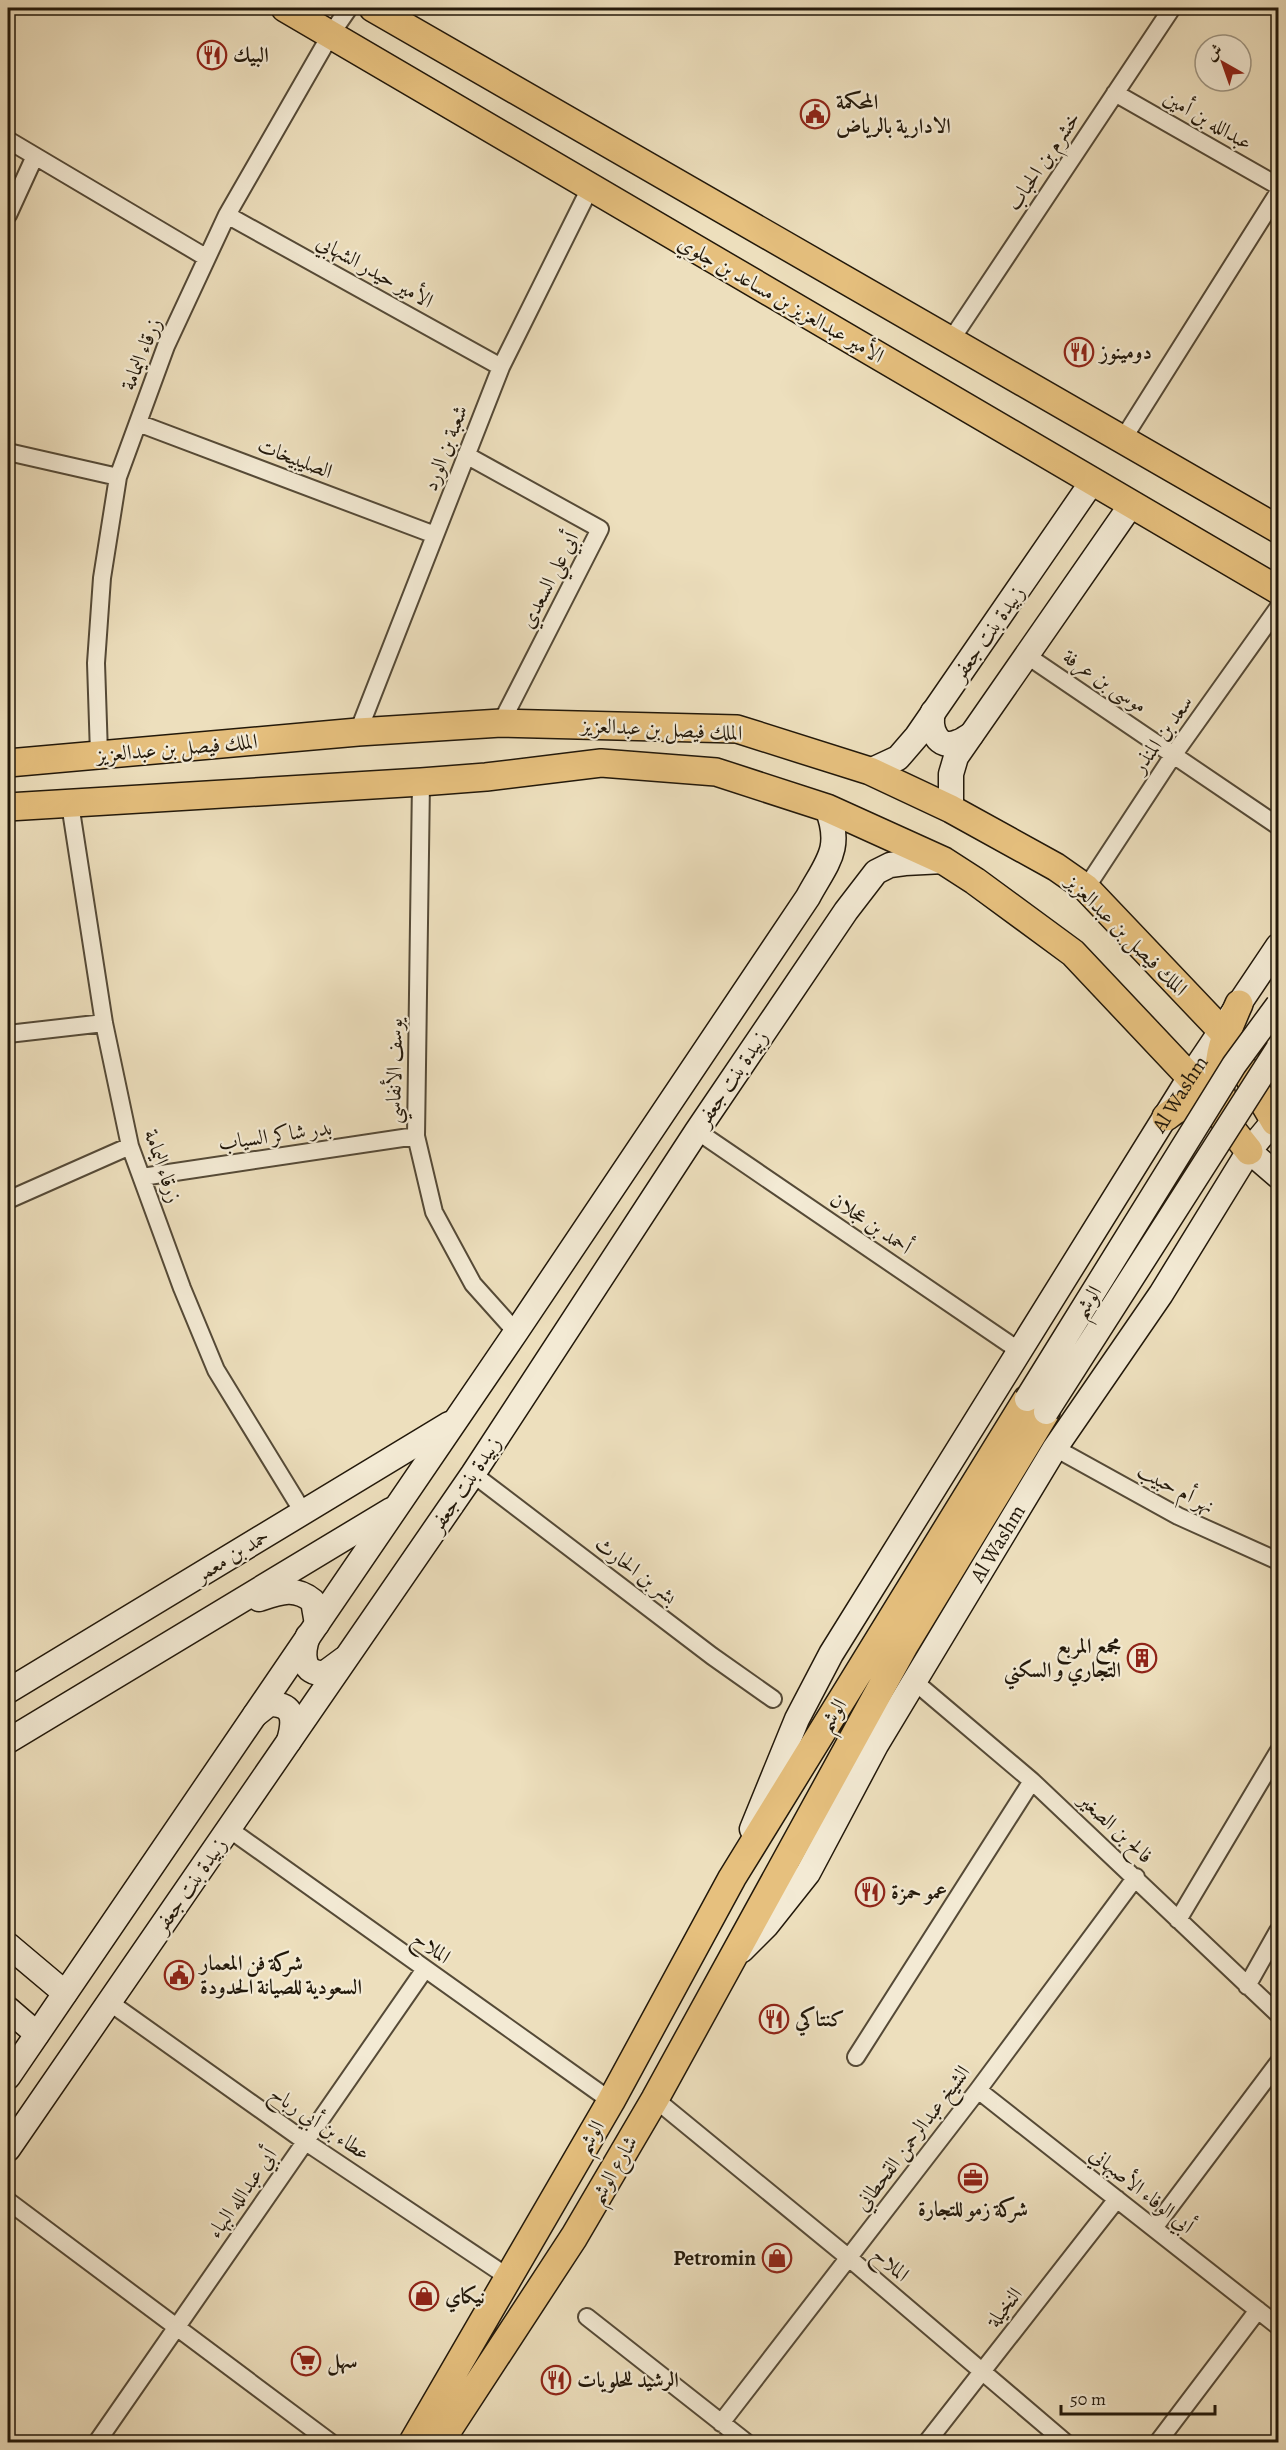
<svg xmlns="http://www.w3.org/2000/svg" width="1286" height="2450" font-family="Alegreya,Amiri,serif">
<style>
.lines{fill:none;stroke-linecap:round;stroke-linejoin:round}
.street-casing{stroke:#554a37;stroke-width:20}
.secondary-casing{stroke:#22180a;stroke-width:27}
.primary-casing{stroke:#22180a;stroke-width:30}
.street{stroke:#f3ead4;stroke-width:16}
.secondary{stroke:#f3ead4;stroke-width:24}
.primary{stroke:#e6c07e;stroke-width:27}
.secondary-bridge-casing{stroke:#22180a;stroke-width:27;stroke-linecap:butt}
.secondary-bridge{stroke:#f3ead4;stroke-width:24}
.labels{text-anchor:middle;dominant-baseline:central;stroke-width:4.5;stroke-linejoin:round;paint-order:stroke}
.poi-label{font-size:21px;font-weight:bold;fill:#22180a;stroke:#f3ead4;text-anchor:start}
.street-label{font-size:21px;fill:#22180a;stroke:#f3ead4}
</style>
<rect width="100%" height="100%" fill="#eddfbd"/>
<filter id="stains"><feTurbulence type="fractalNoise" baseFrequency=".00333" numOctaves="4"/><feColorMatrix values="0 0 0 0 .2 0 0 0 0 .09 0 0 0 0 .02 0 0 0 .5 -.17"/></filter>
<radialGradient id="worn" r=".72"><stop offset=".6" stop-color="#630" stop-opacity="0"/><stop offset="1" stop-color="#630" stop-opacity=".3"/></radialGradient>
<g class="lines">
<g class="street-casing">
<path id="street" d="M1115,93L1278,186
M8,140L207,258
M8,215L35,156
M227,215L501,367
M951,340L1172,8
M138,423L435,535
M1123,439L1278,193
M8,452L118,477
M466,455L600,529L501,723
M1026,655L1278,826
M358,732L501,367L590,188
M99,754L96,663L102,578L118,477L166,346L227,215L331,34L349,8
M421,782L416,1136L434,1212L473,1284L516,1332
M70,804L104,1023L130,1146L182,1288L216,1370L303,1512
M1086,888L1174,754L1278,608
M8,1034L104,1023
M697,1131L1021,1352
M142,1177L416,1136
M8,1200L130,1146
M1055,1448L1178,1516L1278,1561
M473,1474L712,1656L773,1699
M915,1682L1032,1781L1278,2014
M229,1829L611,2101
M1178,1920L1278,1752
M1247,1986L1278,1931
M109,2002L306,2142L508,2277
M856,2057L1032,1781
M978,2090L1278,2326
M655,2099L849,2258L1065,2442
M8,2201L330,2442
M1154,2228L1278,2063
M587,2317L746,2442
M721,2423L978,2090L1136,1877
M97,2442L425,1969
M927,2442L1117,2199
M1158,2442L1258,2310"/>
</g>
<g class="secondary-casing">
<g id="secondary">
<path d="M933,712C929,728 937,751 958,742C962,741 967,737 971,735"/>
<path d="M870,771L898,758L917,736L1092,482"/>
<path d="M951,809V774L956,757L1131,505"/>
<path d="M1249,1151L1278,1176"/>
<path d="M259,1599C280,1592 295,1586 313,1601L317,1624"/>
<path d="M308,1636C302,1653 301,1675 325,1673L344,1659"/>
<path d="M8,1691L449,1424"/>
<path d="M255,1715L269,1704C295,1704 295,1720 289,1741"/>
<path d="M8,1741L391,1510"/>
<path id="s1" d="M752,1829L797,1719L831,1654L1190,1077L1278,946"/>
<path d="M8,1945L65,1993"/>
<path id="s2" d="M742,1950L766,1926L808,1873L876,1745L1055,1448L1161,1294L1249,1151L1278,1116"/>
<path d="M8,2009L37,2034"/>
<path d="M8,2077L516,1332L808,897C827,862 843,849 827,808"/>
<path d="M8,2149L473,1474L697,1131L846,911L876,872L890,865L905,863L944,861"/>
</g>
</g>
<g class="primary-casing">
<path id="primary" d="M285,8L1278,590
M373,8L1278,529
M8,763L358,732L501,723L737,729L870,771L951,809L1056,867L1086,888L1221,1030L1275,1122
M8,807L421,782L486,777L601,763L716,772L827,808L944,861L975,881L1073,953L1190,1077L1249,1151
M1224,1103C1211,1068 1224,1037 1239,1004
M1166,1117C1184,1103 1199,1096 1221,1095
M413,2442L611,2101L732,1878L1027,1399
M440,2442L574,2237L655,2099L904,1646L1046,1412"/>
</g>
<use href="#street" class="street"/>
<use href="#secondary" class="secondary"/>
<use href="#primary" class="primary"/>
<g class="secondary-bridge-casing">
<path id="secondary-bridge" d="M1027,1399L1234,1065L1278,1005
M1046,1412L1278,1049"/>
</g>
<use href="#secondary-bridge" class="secondary-bridge"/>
</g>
<defs>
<g id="restaurant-ring" transform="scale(1.5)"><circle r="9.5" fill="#f3ead4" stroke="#8f2418" stroke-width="1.5"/><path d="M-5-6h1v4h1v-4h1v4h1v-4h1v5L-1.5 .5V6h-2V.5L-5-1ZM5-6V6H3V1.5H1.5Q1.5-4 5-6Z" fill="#8f2418"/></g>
<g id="civic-ring" transform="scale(1.5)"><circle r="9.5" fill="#f3ead4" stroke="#8f2418" stroke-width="1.5"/><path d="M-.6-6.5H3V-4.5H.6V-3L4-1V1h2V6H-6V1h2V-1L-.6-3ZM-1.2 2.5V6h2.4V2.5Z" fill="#8f2418"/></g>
<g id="building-ring" transform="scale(1.5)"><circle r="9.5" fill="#f3ead4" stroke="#8f2418" stroke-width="1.5"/><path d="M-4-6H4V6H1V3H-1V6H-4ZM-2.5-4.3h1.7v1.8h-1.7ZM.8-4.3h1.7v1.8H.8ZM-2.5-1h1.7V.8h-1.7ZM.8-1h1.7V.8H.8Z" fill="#8f2418"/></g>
<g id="office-ring" transform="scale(1.5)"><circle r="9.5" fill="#f3ead4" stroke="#8f2418" stroke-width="1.5"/><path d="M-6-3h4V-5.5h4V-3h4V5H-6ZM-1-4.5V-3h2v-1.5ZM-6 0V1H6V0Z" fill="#8f2418"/></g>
<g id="shop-ring" transform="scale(1.5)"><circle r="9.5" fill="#f3ead4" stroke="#8f2418" stroke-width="1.5"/><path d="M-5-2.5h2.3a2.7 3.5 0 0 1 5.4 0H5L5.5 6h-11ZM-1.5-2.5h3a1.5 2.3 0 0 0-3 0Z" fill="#8f2418"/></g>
<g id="supermarket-ring" transform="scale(1.5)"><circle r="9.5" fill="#f3ead4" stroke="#8f2418" stroke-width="1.5"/><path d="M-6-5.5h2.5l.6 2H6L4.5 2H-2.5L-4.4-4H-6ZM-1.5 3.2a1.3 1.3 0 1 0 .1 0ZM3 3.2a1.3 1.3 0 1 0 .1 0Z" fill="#8f2418"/></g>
</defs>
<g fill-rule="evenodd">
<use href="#restaurant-ring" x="212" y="55"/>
<use href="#civic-ring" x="815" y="114"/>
<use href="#restaurant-ring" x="1079" y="352"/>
<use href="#building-ring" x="1142" y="1658"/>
<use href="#restaurant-ring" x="870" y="1892"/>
<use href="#civic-ring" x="179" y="1975"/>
<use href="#restaurant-ring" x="774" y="2019"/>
<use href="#office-ring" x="973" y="2178"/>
<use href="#shop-ring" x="777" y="2258"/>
<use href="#shop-ring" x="424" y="2296"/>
<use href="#supermarket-ring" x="306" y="2361"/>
<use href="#restaurant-ring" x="556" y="2380"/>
</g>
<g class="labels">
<g class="poi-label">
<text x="233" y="55">البيك</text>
<text x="836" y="102">المحكمة<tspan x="836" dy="24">الادارية بالرياض</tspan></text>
<text x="1100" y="352">دومينوز</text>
<text x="1121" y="1646" text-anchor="end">مجمع المربع<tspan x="1121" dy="24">التجاري و السكني</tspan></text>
<text x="891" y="1892">عمو حمزة</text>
<text x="200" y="1963">شركة فن المعمار<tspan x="200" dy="24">السعودية للصيانة الحدودة</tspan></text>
<text x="795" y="2019">كنتاكي</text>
<text x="973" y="2209" text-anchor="middle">شركة زمو للتجارة</text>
<text x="756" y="2258" text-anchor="end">Petromin</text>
<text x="445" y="2296">نيكاي</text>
<text x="327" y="2361">سهل</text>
<text x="577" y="2380">الرشيد للحلويات</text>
</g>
<g class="street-label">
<text transform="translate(1208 120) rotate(30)">عبدالله بن أمين</text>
<text transform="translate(1043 161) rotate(-56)">خشرم بن الحباب</text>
<text transform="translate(375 271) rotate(29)">الأمير حيدر الشهابي</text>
<text transform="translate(781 299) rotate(30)">الأمير عبدالعزيز بن مساعد بن جلوي</text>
<text transform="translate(141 354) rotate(-68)">زرقاء اليمامة</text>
<text transform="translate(445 448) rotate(-69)">شعبة بن الورد</text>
<text transform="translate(295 458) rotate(21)">الصليبيخات</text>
<text transform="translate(549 580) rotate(-63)">أبي علي السعدي</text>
<text transform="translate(988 633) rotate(-55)">زبيدة بنت جعفر</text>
<text transform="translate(1105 681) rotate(34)">موسى بن عرفة</text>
<text transform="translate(662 729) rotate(3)">الملك فيصل بن عبدالعزيز</text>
<text transform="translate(1162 734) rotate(-55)">سعد بن المنذر</text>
<text transform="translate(177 748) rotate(-5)">الملك فيصل بن عبدالعزيز</text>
<text transform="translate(1127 935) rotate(45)">الملك فيصل بن عبدالعزيز</text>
<text transform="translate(394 1071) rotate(-89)">يوسف الأنفاسي</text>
<text transform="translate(732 1078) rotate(-56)">زبيدة بنت جعفر</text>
<text stroke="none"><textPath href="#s1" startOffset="852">Al Washm</textPath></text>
<text transform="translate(275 1135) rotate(-8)">بدر شاكر السياب</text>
<text transform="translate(163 1166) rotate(71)">زرقاء اليمامة</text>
<text transform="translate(871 1223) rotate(34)">أحمد بن عجلان</text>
<text transform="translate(1087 1302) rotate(-58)">الوشم</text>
<text transform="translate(465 1484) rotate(-56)">زبيدة بنت جعفر</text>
<text transform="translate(1176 1488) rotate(28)">نهر أم حبيب</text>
<text stroke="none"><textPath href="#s2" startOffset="482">Al Washm</textPath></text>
<text transform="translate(232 1555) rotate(-31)">حمد بن معمر</text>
<text transform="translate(636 1570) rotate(37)">بشر بن الحارث</text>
<text transform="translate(832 1715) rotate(-58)">الوشم</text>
<text transform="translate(1116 1828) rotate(43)">فالح بن الصغير</text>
<text transform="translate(190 1885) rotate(-55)">زبيدة بنت جعفر</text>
<text transform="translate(432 1947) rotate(36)">الملاح</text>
<text transform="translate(320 2123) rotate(34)">عطاء بن أبي رباح</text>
<text transform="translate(590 2137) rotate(-60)">الوشم</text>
<text transform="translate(912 2138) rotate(-53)">الشيخ عبدالرحمن القحطاني</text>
<text transform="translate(613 2170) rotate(-60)">شارع الوشم</text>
<text transform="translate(1142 2190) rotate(38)">أبي الوفاء الأصبهاني</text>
<text transform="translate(242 2193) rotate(-55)">أبي عبدالله البهاء</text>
<text transform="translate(891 2264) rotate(41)">الملاح</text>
<text transform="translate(1004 2307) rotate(-52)">النخيلة</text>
</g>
</g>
<rect width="1286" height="2450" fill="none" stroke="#eddfbd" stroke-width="30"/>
<rect x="9" y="9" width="1268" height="2432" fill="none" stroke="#22180a" stroke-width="3"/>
<rect x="15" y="15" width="1256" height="2420" fill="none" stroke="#22180a" stroke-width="1.5"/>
<g transform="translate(1223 63) rotate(320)"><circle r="28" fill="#f3ead4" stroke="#9f9683" stroke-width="1.5"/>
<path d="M0-4.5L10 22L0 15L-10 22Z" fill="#8f2418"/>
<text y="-9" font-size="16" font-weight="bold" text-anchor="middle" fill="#22180a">ش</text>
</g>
<path d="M1061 2405v9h154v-9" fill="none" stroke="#22180a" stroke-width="3"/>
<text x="1070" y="2405" font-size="18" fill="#22180a" stroke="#f3ead4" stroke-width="4.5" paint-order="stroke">50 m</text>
<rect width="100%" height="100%" filter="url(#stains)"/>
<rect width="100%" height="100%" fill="url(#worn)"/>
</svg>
